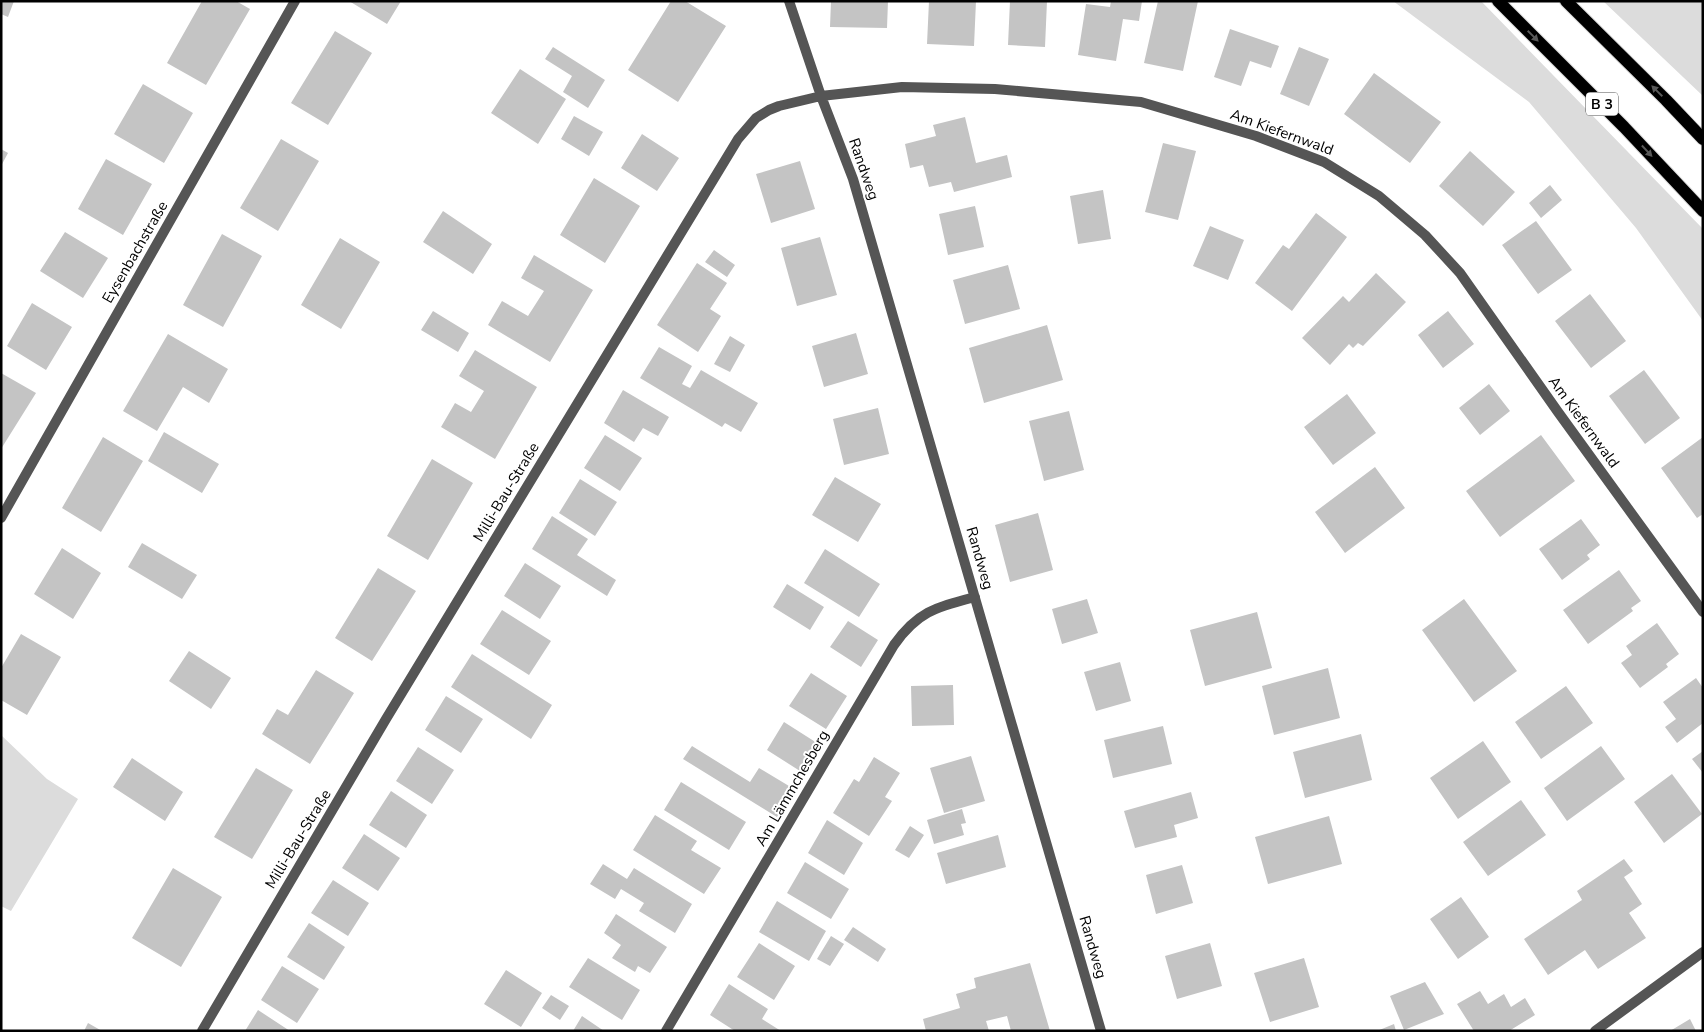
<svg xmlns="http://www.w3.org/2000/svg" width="1704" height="1032" font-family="'Nunito Sans',sans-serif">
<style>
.green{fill:#dcdcdc}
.building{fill:#c4c4c4}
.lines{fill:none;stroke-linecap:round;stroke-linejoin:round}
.primary-casing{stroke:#dbdbdb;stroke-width:14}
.street{stroke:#555;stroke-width:10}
.primary{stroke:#000;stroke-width:12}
.oneway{fill:#595959}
.labels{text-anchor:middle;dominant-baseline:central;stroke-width:4;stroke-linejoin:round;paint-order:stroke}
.shield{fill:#fff;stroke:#4c4c4c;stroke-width:1}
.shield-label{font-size:14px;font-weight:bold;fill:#000}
.street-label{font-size:15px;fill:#000;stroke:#fff}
</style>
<rect width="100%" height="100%" fill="#fff"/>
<path class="green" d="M1393,1H1481L1703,229V321L1636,228L1529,102Z
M1603,1H1703V96Z
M1,735L47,779L78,799L11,911L1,906Z"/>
<path class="building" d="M1,1H14L8,17L1,14Z
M202,1H236L250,9L206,85L167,63Z
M349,1H401L387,24Z
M671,1H685L726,26L678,102L628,70Z
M831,1H888L887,28L830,27Z
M929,1H976L974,46L927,44Z
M1010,1H1047L1045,47L1008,45Z
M1111,1H1142L1139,21L1123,19L1116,61L1078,55L1086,4L1110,7Z
M1158,1H1198L1183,71L1144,63Z
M1230,29L1279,46L1271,68L1250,61L1241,86L1214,77Z
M335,31L372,53L328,125L291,103Z
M553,47L605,80L588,108L563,92L572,76L545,59Z
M1299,47L1329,59L1309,106L1280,94Z
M520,69L566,99L538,144L491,113Z
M1374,73L1441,122L1410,163L1344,114Z
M143,84L193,113L164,163L114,134Z
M574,116L603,132L589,156L561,139Z
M965,117L976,163L1007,155L1012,177L954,192L951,182L929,187L923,165L910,168L905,144L936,136L933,125Z
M642,134L679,158L657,191L621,168Z
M281,139L319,161L278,231L240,208Z
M1163,143L1196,151L1178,220L1145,212Z
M1,149L8,153L1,166Z
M1470,151L1515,192L1483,226L1439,186Z
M106,159L152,184L123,235L78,209Z
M800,161L815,209L771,223L756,174Z
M594,178L640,206L605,263L560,235Z
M1550,185L1562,200L1541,218L1529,203Z
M1103,190L1111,239L1078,244L1070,196Z
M975,206L984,247L948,255L939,214Z
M443,211L492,244L473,274L423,242Z
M1316,213L1347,237L1292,311L1255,283L1283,245L1289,249Z
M1536,221L1572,270L1538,294L1502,245Z
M1210,226L1244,240L1228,280L1193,266Z
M65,232L108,258L83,298L40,271Z
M222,234L262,256L223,327L183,305Z
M820,237L837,295L797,306L781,248Z
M340,238L380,262L341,329L301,305Z
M714,250L735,265L727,277L705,262Z
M534,255L593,290L550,362L488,325L502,301L528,316L544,291L521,278Z
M697,263L727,283L710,309L721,316L698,352L657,325Z
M1008,265L1020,309L965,324L953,280Z
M1376,273L1406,302L1363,346L1358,343L1353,348L1349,344L1330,365L1302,338L1343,296L1349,302Z
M1590,294L1626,341L1591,368L1555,321Z
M32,303L72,327L46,370L7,346Z
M433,311L469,333L458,352L421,330Z
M1448,311L1474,344L1443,368L1418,335Z
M1047,325L1063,380L984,403L969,348Z
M856,333L868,374L824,387L812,346Z
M168,334L228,369L209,403L183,387L157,431L123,411Z
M730,336L745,345L730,372L714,364Z
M659,347L692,366L682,384L690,388L701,370L758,403L741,432L725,423L722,427L640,378Z
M475,350L537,387L495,459L441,427L455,403L471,412L484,391L459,376Z
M1644,370L1680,418L1645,444L1609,396Z
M1,373L36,393L1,449Z
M1489,384L1510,411L1480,435L1459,408Z
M623,390L669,417L658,436L643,428L634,442L604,423Z
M1347,394L1376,433L1333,465L1304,427Z
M878,408L889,454L844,465L833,419Z
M1069,411L1084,470L1044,481L1029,421Z
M164,432L219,464L202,493L148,461Z
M605,435L642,458L620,491L584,468Z
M1541,435L1575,481L1500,537L1466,491Z
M103,437L143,461L101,532L62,508Z
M1703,437V514L1697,518L1661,468Z
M432,459L473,483L428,560L387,536Z
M1375,467L1405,508L1345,553L1315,512Z
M835,477L881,504L858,542L812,515Z
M580,479L617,502L595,536L559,513Z
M1038,513L1053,570L1010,582L995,525Z
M552,516L588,539L577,555L616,580L607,596L532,549Z
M1581,519L1600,545L1587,555L1590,559L1562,580L1539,549Z
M142,543L197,575L182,599L128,567Z
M62,548L101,573L73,619L34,594Z
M825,549L880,584L859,617L804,583Z
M525,563L561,586L540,619L504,596Z
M378,568L416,591L372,661L335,638Z
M1619,570L1641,601L1631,608L1633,611L1588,644L1563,610Z
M787,584L824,607L810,630L773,607Z
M1087,599L1098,633L1062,644L1052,609Z
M1464,599L1517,671L1474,702L1422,630Z
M502,610L551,641L529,675L480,644Z
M1257,612L1272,668L1205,686L1190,630Z
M848,621L878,640L861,667L830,647Z
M1657,623L1679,654L1666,664L1668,667L1640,688L1621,663L1632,655L1626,646Z
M21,634L61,657L27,715L1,700V668Z
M189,651L231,678L211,709L169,681Z
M472,654L552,705L531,739L451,687Z
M1120,662L1131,701L1096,711L1084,672Z
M1328,668L1340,718L1274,735L1262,686Z
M316,670L354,693L310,764L262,734L277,709L288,715Z
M811,673L847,696L826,729L789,706Z
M1696,678L1703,688V723L1677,743L1665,727L1676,719L1663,702Z
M953,685L954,725L912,726L911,686Z
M1566,686L1593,723L1541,759L1515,722Z
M446,696L483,719L461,753L425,730Z
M784,722L817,743L800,771L767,750Z
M1163,726L1172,764L1113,778L1104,740Z
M1361,734L1372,780L1305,798L1293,752Z
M1483,741L1511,782L1458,819L1430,778Z
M692,746L750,782L759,768L794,789L777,817L683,759Z
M1601,746L1625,779L1567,821L1544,788Z
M418,747L454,770L432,804L396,781Z
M1703,751V773L1692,759Z
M971,756L985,801L944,813L930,768Z
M874,757L900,773L885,797L892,801L869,836L833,813L854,779L859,782Z
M132,758L183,792L165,821L113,787Z
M256,768L293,790L252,859L214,837Z
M1672,774L1702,814L1664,843L1634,802Z
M681,782L746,822L729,850L664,810Z
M391,791L427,815L406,848L369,825Z
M1191,792L1198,818L1174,825L1177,837L1135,848L1124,811Z
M1521,800L1546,835L1488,876L1463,842Z
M962,809L966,823L961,824L964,835L934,844L927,820Z
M655,815L697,841L691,850L721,868L704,894L633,850Z
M1329,816L1342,864L1268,884L1255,837Z
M827,820L863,843L844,875L808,853Z
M910,826L924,835L909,858L895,850Z
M364,834L400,858L378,891L342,868Z
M998,835L1006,867L946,884L937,853Z
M1624,859L1633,871L1624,877L1642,904L1629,913L1646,938L1598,969L1585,950L1548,975L1524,939L1582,900L1577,891Z
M805,862L849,889L831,919L787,893Z
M603,864L627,879L634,868L692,904L675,933L639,911L644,903L621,889L615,899L590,884Z
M1182,865L1193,903L1156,914L1146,875Z
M173,868L222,897L181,967L132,938Z
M333,880L369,903L348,936L311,913Z
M1461,897L1489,937L1458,959L1430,919Z
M777,901L826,931L809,961L759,932Z
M616,914L667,947L650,973L638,966L635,972L612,958L621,945L604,933Z
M309,923L345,947L324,980L287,957Z
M853,927L886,949L878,962L844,940Z
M831,936L844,944L830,966L817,959Z
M759,943L795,966L774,1000L737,977Z
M1210,943L1222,986L1177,999L1165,956Z
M588,958L640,990L622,1020L569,987Z
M1304,958L1319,1007L1270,1022L1254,973Z
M1030,963L1050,1031H1011L1007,1016L986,1021L989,1031H926L923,1019L960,1008L956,994L976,988L974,978Z
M282,966L319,989L297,1023L261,1000Z
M506,970L542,993L521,1027L484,1004Z
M1425,982L1444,1014L1404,1030L1390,996Z
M729,984L768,1009L762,1019L781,1031H735L710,1015Z
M1480,991L1488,1004L1504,994L1511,1007L1525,998L1535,1015L1509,1031H1474L1457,1004Z
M551,995L569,1006L560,1020L542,1008Z
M258,1010L290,1031H245Z
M582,1016L604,1031H573Z
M1690,1019L1696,1031H1670Z
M88,1023L102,1031H84Z
M1394,1024L1396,1031H1377Z"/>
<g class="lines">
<g class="primary-casing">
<path id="primary" d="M1498,1L1624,127L1703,211
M1566,1L1666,100L1703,139"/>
</g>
<path class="street" d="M789,1L821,96L853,179L1101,1031
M1,518L295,1
M202,1031L386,719L738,139L756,118L769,110L779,106L821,96L902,87L995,89L1141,102L1256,136L1324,162L1379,196L1425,235L1460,273L1558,412L1703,612
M666,1031L894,645C918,611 937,607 975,597
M1595,1031L1703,952"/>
<use href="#primary" class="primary"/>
</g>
<defs><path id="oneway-solid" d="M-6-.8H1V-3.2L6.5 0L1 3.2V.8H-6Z" transform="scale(1.25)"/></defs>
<g class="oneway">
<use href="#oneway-solid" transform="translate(1533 36) rotate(45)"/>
<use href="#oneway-solid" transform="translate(1657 91) rotate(-135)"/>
<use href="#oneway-solid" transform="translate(1647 151) rotate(47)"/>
</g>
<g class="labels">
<rect class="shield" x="1586" y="92.5" width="32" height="23" rx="4"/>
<g class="shield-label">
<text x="1602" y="104">B 3</text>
</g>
<g class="street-label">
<text transform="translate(1282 132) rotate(20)">Am Kiefernwald</text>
<text transform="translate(864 169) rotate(71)">Randweg</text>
<text transform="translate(135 252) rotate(-60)">Eysenbachstraße</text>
<text transform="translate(1584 422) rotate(54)">Am Kiefernwald</text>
<text transform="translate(506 492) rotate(-59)">Milli-Bau-Straße</text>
<text transform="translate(980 558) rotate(74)">Randweg</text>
<text transform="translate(792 788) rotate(-60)">Am Lämmchesberg</text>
<text transform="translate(298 839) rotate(-59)">Milli-Bau-Straße</text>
<text transform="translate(1093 947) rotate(74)">Randweg</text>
</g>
</g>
<rect width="1704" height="1032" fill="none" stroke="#000000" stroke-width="5"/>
</svg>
